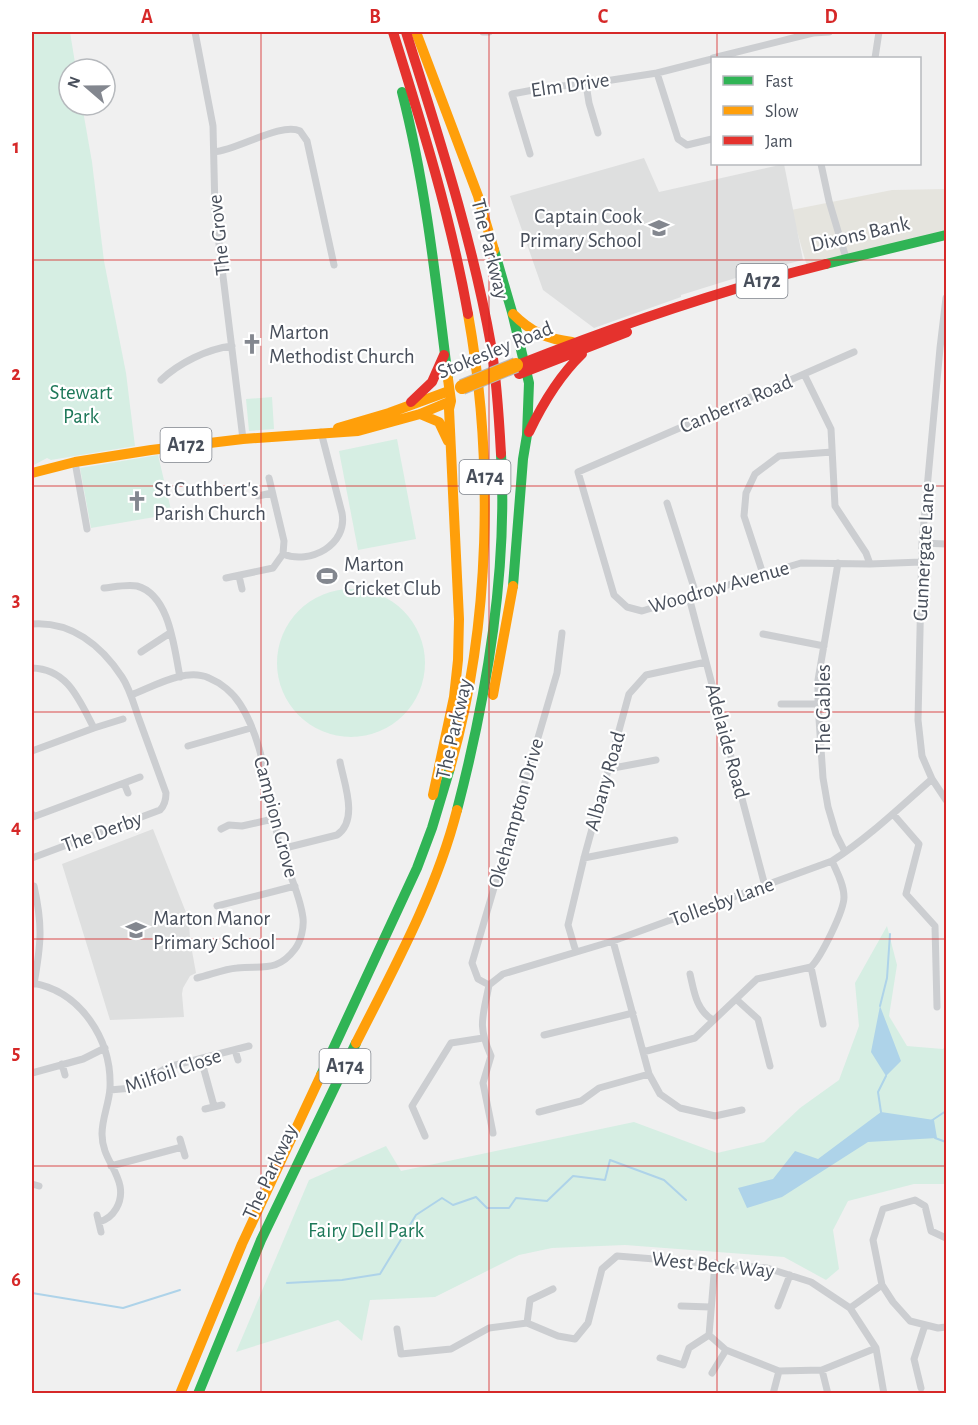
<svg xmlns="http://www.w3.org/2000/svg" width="978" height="1425" font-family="'Alegreya Sans',sans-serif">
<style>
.commercial{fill:#e5e4de}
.education{fill:#dedfdf}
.green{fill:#d6eee3}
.water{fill:#aed3e9}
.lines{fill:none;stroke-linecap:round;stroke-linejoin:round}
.stream{stroke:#aed3e9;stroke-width:2}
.street{stroke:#ccced1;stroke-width:7}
.fast{stroke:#30b455;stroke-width:10}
.slow{stroke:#ff9f0a;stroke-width:10}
.jam{stroke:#e5322d;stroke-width:10}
.slow-bridge-casing{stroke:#b6b8be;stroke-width:16;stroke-linecap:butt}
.slow-bridge{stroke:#ff9f0a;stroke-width:14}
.grid{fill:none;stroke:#d62828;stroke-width:1.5;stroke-opacity:0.55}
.labels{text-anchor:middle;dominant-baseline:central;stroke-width:4.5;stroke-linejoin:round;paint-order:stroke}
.shield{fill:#fff;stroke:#7f848c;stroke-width:1.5}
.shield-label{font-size:20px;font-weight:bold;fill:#484f5b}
.street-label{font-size:21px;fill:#484f5b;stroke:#fff}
.poi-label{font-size:21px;fill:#484f5b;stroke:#fff;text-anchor:start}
.park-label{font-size:21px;fill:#1e7859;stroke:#fff}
.neatline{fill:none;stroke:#d62828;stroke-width:2}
.grid-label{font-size:20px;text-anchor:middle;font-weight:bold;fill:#d62828}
</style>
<rect width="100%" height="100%" fill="#f0f0f0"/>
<path class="commercial" d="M946,189V236L808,270L791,210L892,190Z"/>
<path class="education" d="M644,158L659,192L784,164L803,260L755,272L681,295V297L594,328L543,290L510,196Z
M153,829L189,920L190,940L196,973L190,976L183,988L182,994L184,1017L110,1020L62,864Z"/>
<path class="green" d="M32,32H70L76,69H69V105H82L92,162L104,261L126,373L135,446L51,460L47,458L32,466Z
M272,397L274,429L249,431L246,399Z
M397,439L416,539L358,550L339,451Z
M158,455L172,514L91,528L80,468Z
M277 663a74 74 0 1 1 148 0a74 74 0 1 1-148 0Z
M887,926L897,965L889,1016L907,1046L943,1049L946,1045V1184H914L848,1201L833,1230L839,1269L826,1280L784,1257L625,1245L552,1248L519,1255L435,1297L370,1300L362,1341L338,1320L236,1352L309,1180L386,1146L401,1171L634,1122L717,1153L764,1142L800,1108L839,1080L859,1026L855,983Z"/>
<path class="water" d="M880,1006L901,1061L886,1076L871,1052Z
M881,1112L934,1120L937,1138L868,1142L782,1197L747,1208L738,1188L773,1179L795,1151L818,1159Z"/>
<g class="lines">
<path class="stream" d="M880,1006L887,978L890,934
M881,1112L878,1092L886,1076
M931,1121L946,1111
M935,1138L946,1142
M287,1283L342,1280L380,1274L416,1215L442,1198L453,1205L476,1197L487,1208H509L516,1198L547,1201L573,1176L605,1180L610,1160L664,1180L686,1200
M32,1293L123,1308L180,1290"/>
<path class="street" d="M195,32L213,126L215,211L243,439
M483,32H489
M713,58L813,33L829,32
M875,58L879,32
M712,59L657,73L678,139L687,145L712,139
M586,84L589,103L598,133
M214,152C238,150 281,122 300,131L307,141L334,265
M530,154L512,94L549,87L586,84L657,73
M821,164L829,201L846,258
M946,298L940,348L922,543L918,720L922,756L932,779L946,800
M804,374L854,352
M161,380C179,363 207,349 232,346
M75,462L87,529
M258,496L272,493
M667,503L696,594
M922,543L946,544
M283,554C310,565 348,545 342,513L321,432
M838,563L818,680V704L823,778L828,807L836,834L845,852
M870,564L866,553L835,506L831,429L804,374L578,472L614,595L627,607L642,611L801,563L870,564L921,562
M763,574L744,516L746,493L755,474L779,456L832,452
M239,576L242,589
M226,578L273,568L283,554L284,541L269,478
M104,588C114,587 127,584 137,586C170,595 174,648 180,677
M689,597L765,886
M32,624C71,621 101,645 122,677C130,689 134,705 139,719C148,743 157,768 166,793C166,800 165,805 160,810L32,858
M763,634L824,646
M141,652L170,633
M32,668C68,669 79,700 94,728L32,751
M131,695C153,687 185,667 209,678C221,683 233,693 240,704C267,746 267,802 281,849C288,872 300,894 303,918C304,928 301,941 295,949C277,973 262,965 237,968C224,969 210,975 197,978
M781,704H818
M94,728L123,719
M188,746L251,728
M608,769L656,760
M124,783L128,793
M32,814L33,817L140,777
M893,814L919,844L906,894L935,926L937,1007
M221,829L229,825L242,826L273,819
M281,849L337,835C359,820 344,783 340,762
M584,858L675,840
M34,886C43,926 41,944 34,984
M217,906L295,886
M613,941L649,1074L660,1094L680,1108L715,1116L742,1110
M576,952L568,925L584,858L629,694L646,675L706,662
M811,967L823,1024
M690,974C694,991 696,1010 713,1020
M32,983C81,991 112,1040 110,1088C109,1104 102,1118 102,1134C102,1156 116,1167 120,1186C123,1202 114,1218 99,1222
M489,985L503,974L613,941L832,861C868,838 900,807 932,779
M489,985L478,979L472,963L557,673L562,633
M489,985C483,1017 477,1025 491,1056L483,1083L493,1133
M736,999L758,1019L770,1066
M544,1035L633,1013
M235,1050L238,1060
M643,1052L695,1038L757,979L811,967C821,957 844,911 844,897C844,885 837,872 832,861
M201,1059L214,1106
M62,1064L65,1075
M32,1073L83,1059L105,1048
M110,1090L132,1088L168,1067L249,1046
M205,1109L222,1105
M539,1112L581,1101L599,1088L649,1074
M425,1136L412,1106L451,1043L483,1038
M180,1139L185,1156
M111,1166L182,1147
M32,1184L39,1186
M97,1215L101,1232
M946,1238L931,1231L925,1206L915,1200L883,1209L873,1240L882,1285L893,1302L910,1321L938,1328L946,1327
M715,1263L709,1335L726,1350L779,1371L822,1370L876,1348
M681,1306L710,1307
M778,1306L790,1275
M850,1308L882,1285
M527,1323L530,1300L553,1289
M397,1329L401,1354L451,1349L489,1328L527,1323L558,1336L575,1339L588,1323L602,1269L617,1256L767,1268L811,1282L850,1308L876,1348L884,1394
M660,1358L683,1365L689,1348L709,1335
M822,1370L828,1394
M712,1373L726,1350
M921,1388L914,1359L925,1325
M773,1394L779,1371"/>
<path class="fast" d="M402,92C426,186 436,282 448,379
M494,250L512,312L529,383L527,435L523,459L513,586
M826,264L946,235
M457,810C487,695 508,573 501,454
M321,1075L417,868L432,828L450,768
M198,1394L261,1240L356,1043"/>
<path class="slow" d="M416,32L478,196L494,250
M513,314C531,332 547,339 572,342
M420,414L439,422L448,441
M338,428L389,413L449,391
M32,473L75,462L151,450L243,439L358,431L420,414L451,401
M493,695L513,586
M450,768C491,626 494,459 468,314
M433,795L454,697L458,660L459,619L449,409L451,401L448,379
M356,1043C394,968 436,892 457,810
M180,1394L242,1244L321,1075"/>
<path class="jam" d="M393,32C422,125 451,218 468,314
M406,32C438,135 472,238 491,345C497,381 499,417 501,454
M518,365C619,325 721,290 826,264
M519,374L627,332
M411,402L432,382L444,355
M529,432C543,403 559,376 582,354"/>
<g class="slow-bridge-casing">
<path id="slow-bridge" d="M462,387L516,365"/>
</g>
<use href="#slow-bridge" class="slow-bridge"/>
</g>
<path class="grid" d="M261,32V1394M489,32V1394M717,32V58M717,164V1394M32,260H946M32,486H946M32,712H946M32,939H946M32,1166H946"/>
<defs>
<g id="school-bare" transform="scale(1.62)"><path d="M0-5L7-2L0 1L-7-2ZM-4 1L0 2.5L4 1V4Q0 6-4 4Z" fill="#83878f" stroke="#fff" stroke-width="2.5" paint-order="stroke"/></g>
<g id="church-bare" transform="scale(1.62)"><path d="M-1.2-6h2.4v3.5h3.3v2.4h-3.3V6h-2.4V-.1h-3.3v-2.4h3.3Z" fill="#83878f" stroke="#fff" stroke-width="2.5" paint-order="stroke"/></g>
<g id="stadium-bare" transform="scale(1.62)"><path d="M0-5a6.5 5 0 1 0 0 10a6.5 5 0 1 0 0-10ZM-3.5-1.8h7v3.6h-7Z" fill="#83878f" stroke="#fff" stroke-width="2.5" paint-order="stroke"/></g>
</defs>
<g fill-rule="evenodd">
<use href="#school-bare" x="659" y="228"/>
<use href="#church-bare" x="252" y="344"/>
<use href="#church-bare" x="137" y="501"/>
<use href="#stadium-bare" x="327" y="576"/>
<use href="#school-bare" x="136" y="930"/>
</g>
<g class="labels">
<g class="shield">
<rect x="736.5" y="264" width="51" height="34" rx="4.5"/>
<rect x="160.5" y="428" width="51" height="34" rx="4.5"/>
<rect x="459.5" y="460" width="51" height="34" rx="4.5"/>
<rect x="319.5" y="1049" width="51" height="34" rx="4.5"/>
</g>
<g class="shield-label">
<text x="762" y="281">A172</text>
<text x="186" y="445">A172</text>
<text x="485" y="477">A174</text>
<text x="345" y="1066">A174</text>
</g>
<g class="street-label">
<text transform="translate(570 85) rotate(-8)">Elm Drive</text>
<text transform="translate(860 234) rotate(-13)">Dixons Bank</text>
<text transform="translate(219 235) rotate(-96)">The Grove</text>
<text transform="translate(490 249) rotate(76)">The Parkway</text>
<text transform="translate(495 350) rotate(-22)">Stokesley Road</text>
<text transform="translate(736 404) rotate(-23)">Canberra Road</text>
<text transform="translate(924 552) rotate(-87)">Gunnergate Lane</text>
<text transform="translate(719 587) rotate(-16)">Woodrow Avenue</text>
<text transform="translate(823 709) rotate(-90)">The Gables</text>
<text transform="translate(454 729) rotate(-77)">The Parkway</text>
<text transform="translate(727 741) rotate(75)">Adelaide Road</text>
<text transform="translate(605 781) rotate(-74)">Albany Road</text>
<text transform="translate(516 813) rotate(-74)">Okehampton Drive</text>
<text transform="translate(276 817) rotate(75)">Campion Grove</text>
<text transform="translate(102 832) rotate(-20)">The Derby</text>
<text transform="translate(722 902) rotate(-20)">Tollesby Lane</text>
<text transform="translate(173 1071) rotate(-19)">Milfoil Close</text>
<text transform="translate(270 1172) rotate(-65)">The Parkway</text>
<text transform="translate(713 1265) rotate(6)">West Beck Way</text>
</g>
<g class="poi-label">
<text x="642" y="216" text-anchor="end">Captain Cook<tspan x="642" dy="24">Primary School</tspan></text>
<text x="269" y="332">Marton<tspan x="269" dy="24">Methodist Church</tspan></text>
<text x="154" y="489">St Cuthbert's<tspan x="154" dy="24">Parish Church</tspan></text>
<text x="344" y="564">Marton<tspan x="344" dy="24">Cricket Club</tspan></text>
<text x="153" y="918">Marton Manor<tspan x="153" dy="24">Primary School</tspan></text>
</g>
<g class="park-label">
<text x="81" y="392">Stewart<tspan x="81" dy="24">Park</tspan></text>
<text x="366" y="1230">Fairy Dell Park</text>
</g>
</g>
<rect width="978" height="1425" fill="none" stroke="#ffffff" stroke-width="66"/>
<rect x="711" y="57" width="210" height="108" fill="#ffffff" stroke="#b6b9bd" stroke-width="1.5"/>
<rect x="723" y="76" width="30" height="9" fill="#30b455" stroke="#b6b9bd" stroke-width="1.5"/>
<text x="765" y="87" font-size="18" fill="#484f5b">Fast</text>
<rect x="723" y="106" width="30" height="9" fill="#ff9f0a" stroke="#b6b9bd" stroke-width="1.5"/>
<text x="765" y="117" font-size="18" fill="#484f5b">Slow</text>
<rect x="723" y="136" width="30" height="9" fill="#e5322d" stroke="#b6b9bd" stroke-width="1.5"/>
<text x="765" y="147" font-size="18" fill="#484f5b">Jam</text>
<g transform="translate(87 87) rotate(290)"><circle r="28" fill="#ffffff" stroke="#b6b9bd" stroke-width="1.5"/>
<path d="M0-4.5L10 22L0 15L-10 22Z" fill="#83878f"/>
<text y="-9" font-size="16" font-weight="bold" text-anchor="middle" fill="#484f5b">N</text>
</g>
<rect x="33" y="33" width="912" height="1359" class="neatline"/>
<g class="grid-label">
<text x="147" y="23">A</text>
<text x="375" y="23">B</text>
<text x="603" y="23">C</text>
<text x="831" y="23">D</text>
<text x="16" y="153">1</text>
<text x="16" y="380">2</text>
<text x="16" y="606">3</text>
<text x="16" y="833">4</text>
<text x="16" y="1059">5</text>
<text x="16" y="1286">6</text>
</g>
</svg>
